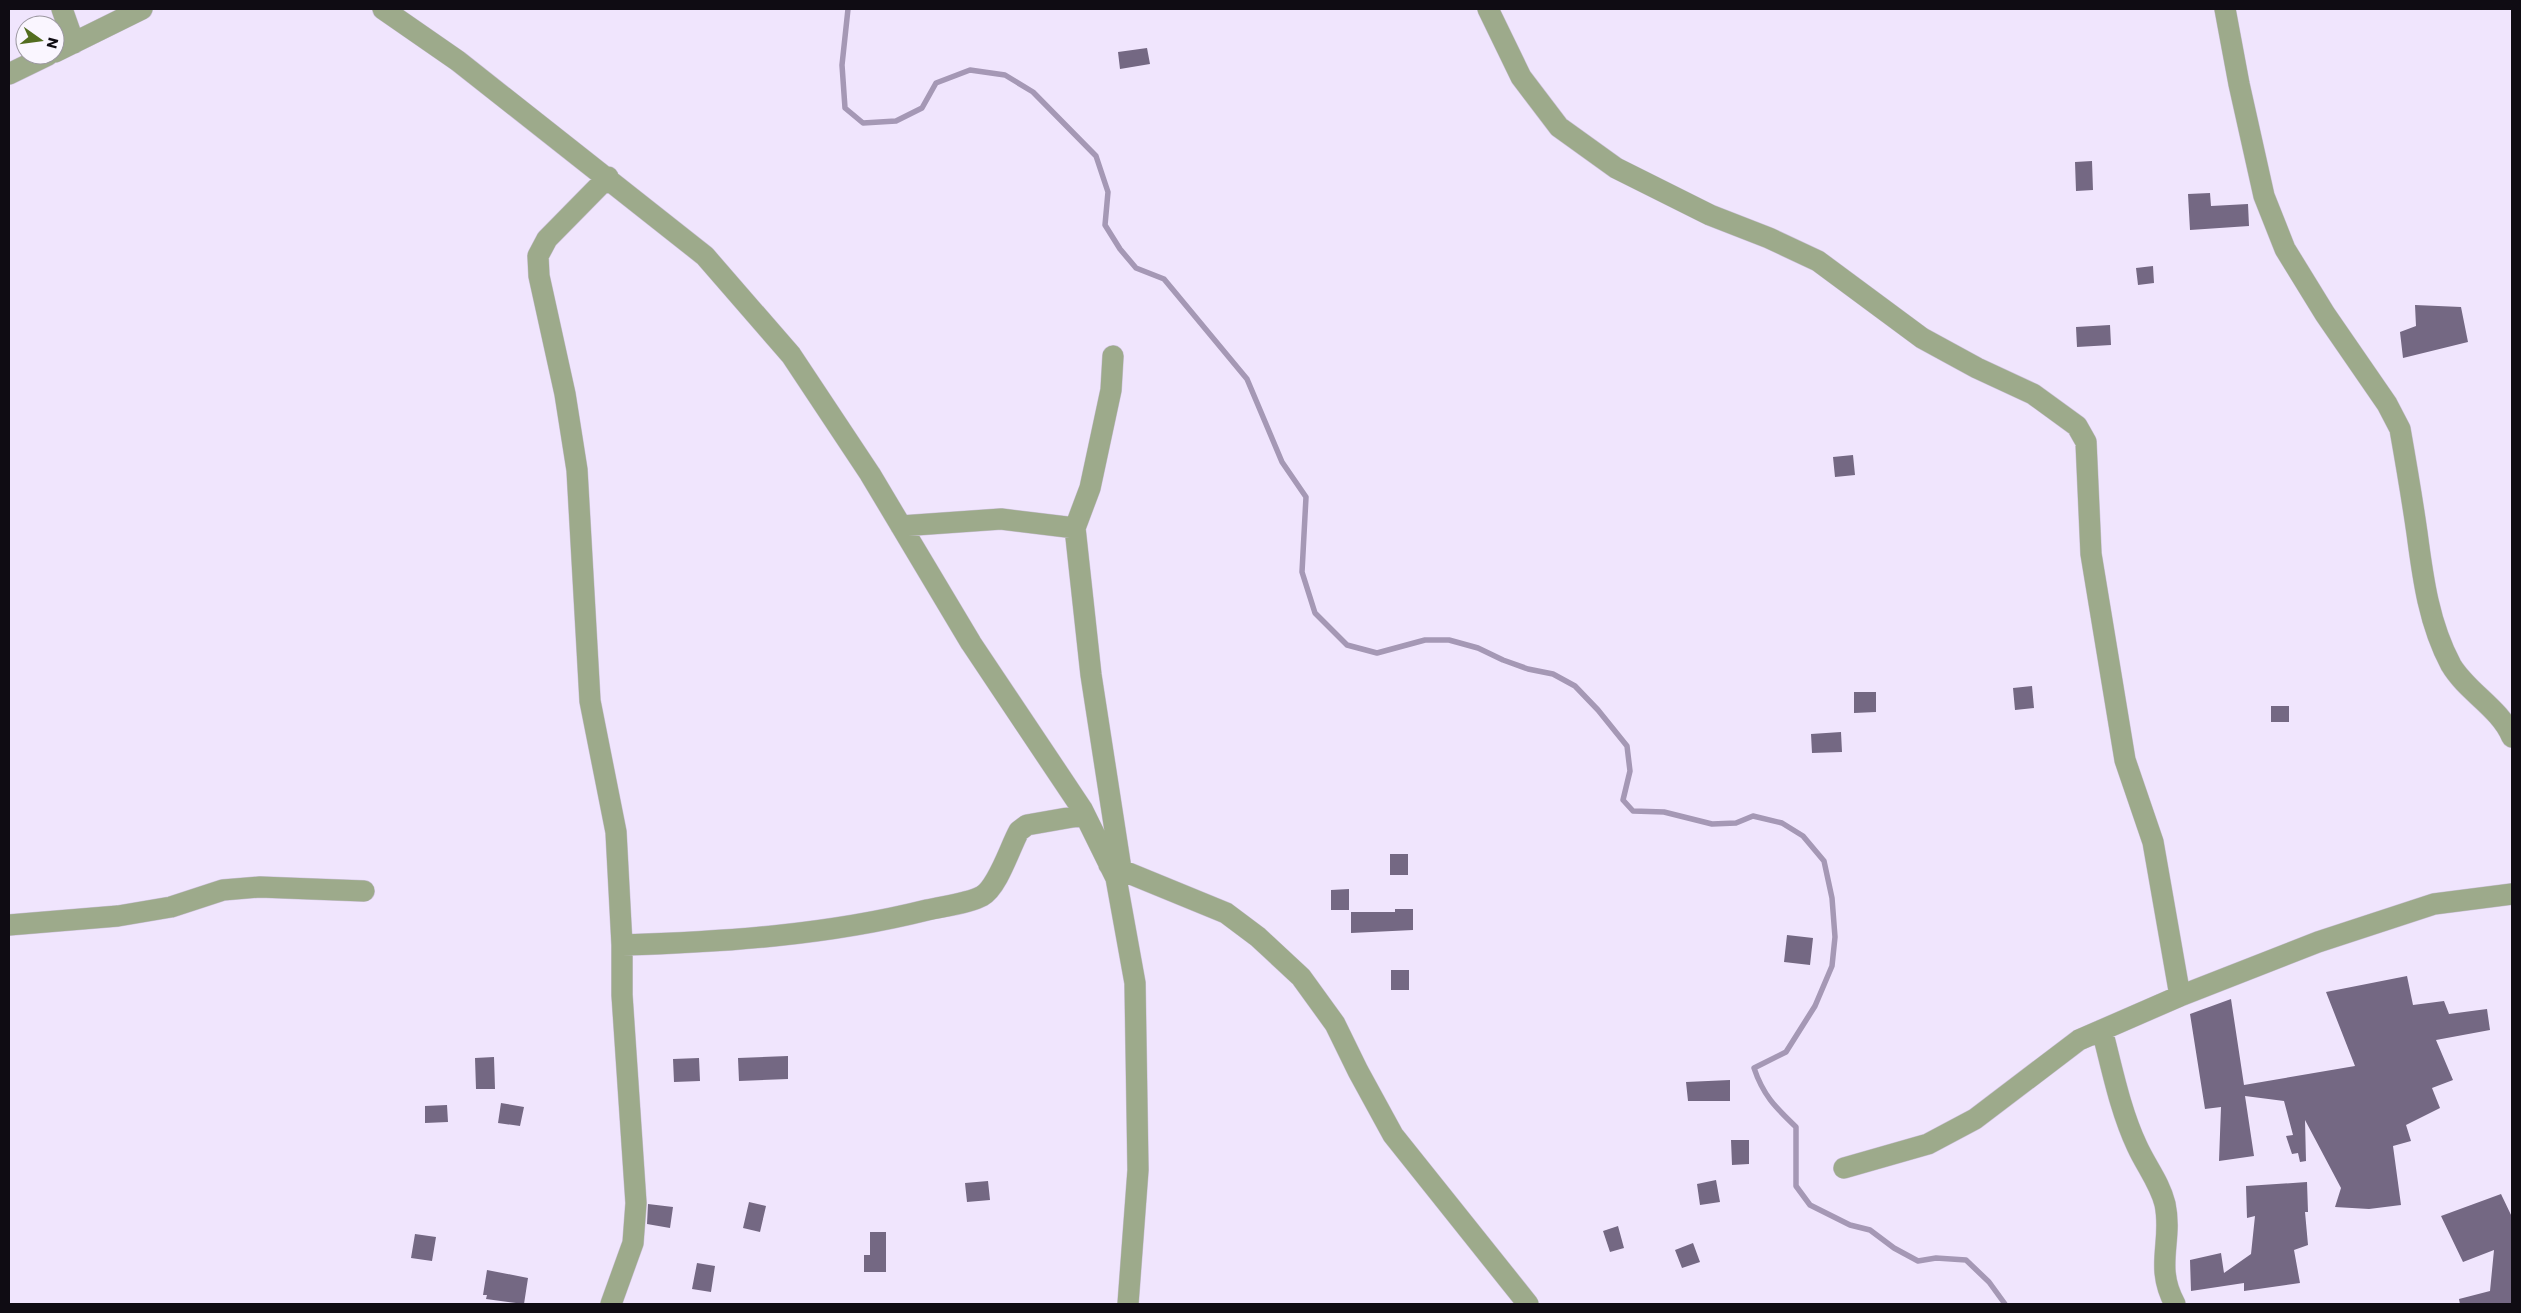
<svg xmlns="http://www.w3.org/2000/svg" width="2521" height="1313" font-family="Poppins,sans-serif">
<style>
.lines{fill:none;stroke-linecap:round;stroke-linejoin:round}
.stream{stroke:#a598b5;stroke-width:5.5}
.building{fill:#746883}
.minor-casing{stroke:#ccc2d8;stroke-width:22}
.minor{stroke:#9daa8b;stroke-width:21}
</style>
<rect width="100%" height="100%" fill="#f0e5fd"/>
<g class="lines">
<path class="stream" d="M848,9L842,65L845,108L863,123L896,121L922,108L936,83L970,70L1005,75L1033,92L1096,156L1108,192L1105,225L1120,249L1136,268L1164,279L1247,379L1282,462L1306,497L1302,572L1315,613L1347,645L1377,653L1425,640H1449L1478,648L1503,660L1528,669L1553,674L1575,686L1598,710L1627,746L1630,771L1623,800L1633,811L1664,812L1712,824L1736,823L1753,816L1782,823L1803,836L1824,861L1832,898L1835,937L1832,966L1815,1006L1786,1052L1754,1068C1763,1095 1775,1107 1796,1127V1186L1810,1205L1850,1225L1870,1230L1894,1248L1918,1261L1936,1258L1966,1260L1989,1282L2005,1304"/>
</g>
<path class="building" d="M1147,48L1150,64L1120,69L1118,52Z
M2092,161L2093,190L2076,191L2075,162Z
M2210,193L2211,206L2248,204L2249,226L2190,230L2188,194Z
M2153,266L2154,283L2138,285L2136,268Z
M2415,305L2461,307L2468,342L2403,358L2400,332L2416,326Z
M2110,325L2111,345L2077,347L2076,327Z
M1853,455L1855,475L1835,477L1833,457Z
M2032,686L2034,708L2015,710L2013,688Z
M1854,692H1876V712L1854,713Z
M2271,706H2289V722H2271Z
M1841,732L1842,752L1812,753L1811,734Z
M1390,854H1408V875H1390Z
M1349,889V910H1331V890Z
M1395,909H1413V930L1351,933V912H1395Z
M1787,935L1813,938L1810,965L1784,962Z
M1391,970H1409V990H1391Z
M2407,976L2413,1005L2444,1001L2449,1014L2487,1009L2490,1030L2436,1040L2453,1080L2432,1088L2440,1108L2406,1125L2411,1141L2393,1146L2401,1205L2369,1209L2335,1207L2341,1188L2305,1120L2306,1161L2300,1162L2298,1153L2292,1154L2286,1136L2293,1135L2284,1101L2245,1096L2254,1156L2219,1161L2221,1107L2205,1109L2190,1014L2231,999L2244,1085L2355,1066L2326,992Z
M788,1056V1079L739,1081L738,1058Z
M494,1057L495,1089H476L475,1058Z
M699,1058L700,1081L674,1082L673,1059Z
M1730,1080V1101H1688L1686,1082Z
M501,1103L524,1107L520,1126L498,1123Z
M447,1105L448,1122L425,1123V1106Z
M1731,1140H1749V1164L1732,1165Z
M1716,1180L1720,1202L1700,1205L1697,1184Z
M988,1181L990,1200L967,1202L965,1183Z
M2307,1182L2308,1212H2305L2308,1245L2294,1250L2300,1283L2244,1291V1283L2191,1291L2190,1260L2221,1253L2224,1273L2251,1254L2255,1216L2247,1218L2246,1186Z
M2501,1194L2512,1217V1304H2460L2459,1299L2490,1291L2494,1250L2463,1262L2441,1216Z
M749,1202L766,1206L760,1232L743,1228Z
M648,1204L673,1207L670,1228L647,1224Z
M1618,1226L1624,1248L1610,1252L1603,1231Z
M870,1232H886V1272H864V1255H870Z
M415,1234L436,1237L432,1261L411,1258Z
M1693,1243L1700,1262L1682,1268L1675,1250Z
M697,1263L715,1266L711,1292L692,1289Z
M487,1270L528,1278L524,1304L486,1299L487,1295H483Z"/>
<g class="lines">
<g class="minor-casing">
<path id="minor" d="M62,9L74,43
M383,9L458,61L705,256L791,355L870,474L971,643L1082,809L1116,878L1135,983L1138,1170L1128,1304
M1488,9L1521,77L1559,127L1616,168L1710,215L1769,238L1818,261L1922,338L1977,368L2033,394L2077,426L2086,442L2091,554L2125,760L2153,842L2180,996
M2225,9L2239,84L2264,196L2285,249L2325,314L2387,404L2400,429C2406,463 2412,498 2417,533C2423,579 2429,624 2451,665C2467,692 2500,708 2512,737
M55,52L142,9
M9,74L48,55
M608,177L547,239L538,256L539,276L565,394L577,470L590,701L616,832L622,945V995L636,1203L633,1243L611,1304
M1113,356L1111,390L1090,488L1075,528L1091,675L1121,869
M901,526L1001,519L1075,528
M1109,865L1226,913L1258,937L1301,977L1335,1024L1358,1071L1393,1135L1528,1304
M9,925L118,916L171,907L223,890L260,887L364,891
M622,945C725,942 827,935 927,910C944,906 967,904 982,896C998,887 1010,847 1019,831L1027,825L1084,815
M2102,1030C2112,1068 2120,1110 2137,1146C2146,1166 2160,1183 2165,1204C2173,1242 2154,1266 2175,1304
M1844,1168L1928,1144L1975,1119L2079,1040L2180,996L2318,942L2434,904L2512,894"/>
</g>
<use href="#minor" class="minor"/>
</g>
<rect width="2521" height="1313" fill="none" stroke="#0f0c13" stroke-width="20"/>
<g transform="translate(40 40) rotate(104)"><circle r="24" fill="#faf6ff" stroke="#9c98a1"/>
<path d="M0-4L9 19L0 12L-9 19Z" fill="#536d20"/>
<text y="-8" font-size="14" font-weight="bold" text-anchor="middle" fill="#0f0c13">N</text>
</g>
</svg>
